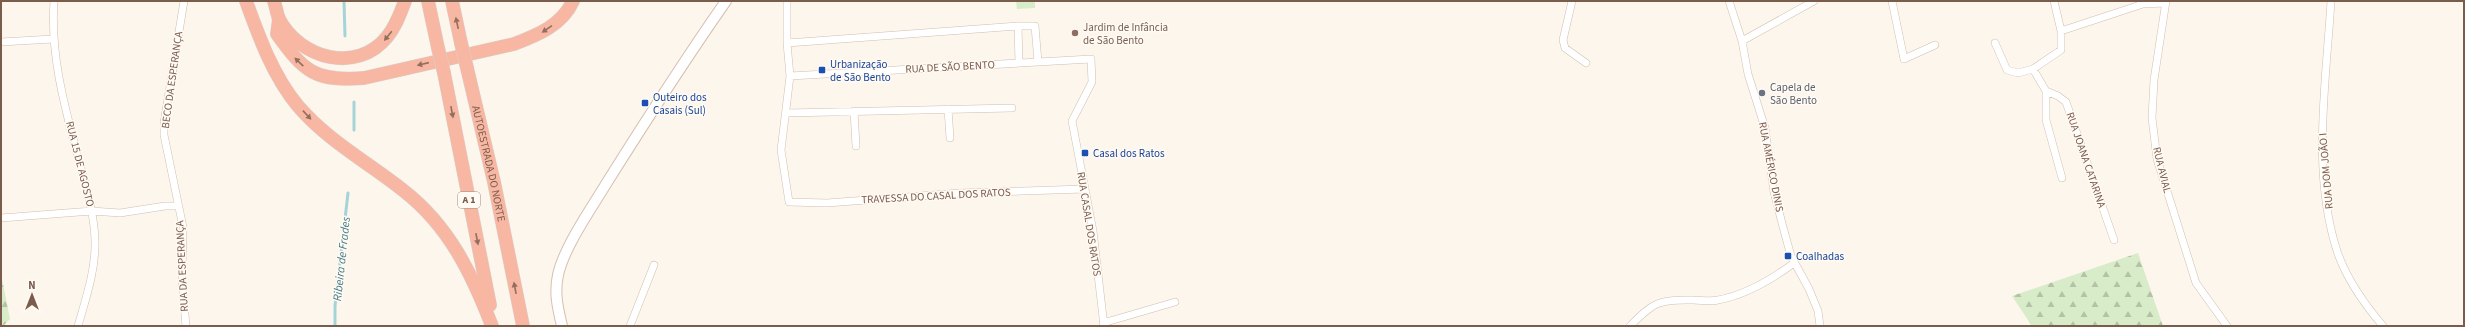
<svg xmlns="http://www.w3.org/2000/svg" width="2465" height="327" font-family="'Source Sans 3',sans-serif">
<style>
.forest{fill:url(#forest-firs)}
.pitch{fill:#d8ecc9}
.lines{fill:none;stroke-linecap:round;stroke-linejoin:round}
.stream{stroke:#a5d3da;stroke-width:3}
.street-casing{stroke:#d1beb0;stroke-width:8}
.secondary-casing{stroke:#d6c0b0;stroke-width:12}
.highway-casing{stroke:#dad1cd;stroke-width:14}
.street{stroke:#fff;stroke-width:7}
.secondary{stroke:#fff;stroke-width:10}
.highway{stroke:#f7b7a3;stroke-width:13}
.highway-bridge-casing{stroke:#dad1cd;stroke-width:14;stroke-linecap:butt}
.highway-bridge{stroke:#f7b7a3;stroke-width:13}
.oneway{fill:#936e5e}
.education-dot{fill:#8d6e63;stroke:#fffaf3;stroke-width:1.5}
.transit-dot{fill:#1a4fb4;stroke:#fffaf3;stroke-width:1.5}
.worship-dot{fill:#6b7280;stroke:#fffaf3;stroke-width:1.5}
.labels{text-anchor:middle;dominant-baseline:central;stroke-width:3;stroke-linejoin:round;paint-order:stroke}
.shield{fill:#fffaf3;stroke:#a28b7f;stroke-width:1}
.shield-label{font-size:10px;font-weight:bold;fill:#7a5c4d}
.education-label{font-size:11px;fill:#785e54;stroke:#fffaf3;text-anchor:start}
.transit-label{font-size:11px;fill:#164399;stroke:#fffaf3;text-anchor:start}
.street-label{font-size:11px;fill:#7a5c4d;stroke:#fffaf3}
.worship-label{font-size:11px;fill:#5b616d;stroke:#fffaf3;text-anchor:start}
.water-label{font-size:12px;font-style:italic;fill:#437c86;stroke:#fffaf3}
</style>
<defs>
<pattern id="forest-firs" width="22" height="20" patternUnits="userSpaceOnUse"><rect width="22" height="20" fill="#d8ecc9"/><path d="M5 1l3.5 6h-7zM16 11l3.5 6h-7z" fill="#b4c2a5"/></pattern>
</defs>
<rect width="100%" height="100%" fill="#fdf6ec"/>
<path class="forest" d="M2138,253L2163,326H2032L2012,296Z
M1,274L10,319L3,326H1Z"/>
<path class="pitch" d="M1016,1H1035V8L1017,9Z"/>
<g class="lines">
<path class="stream" d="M344,1L345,36
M354,102V130
M335,326V306L348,193"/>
<g class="street-casing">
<path id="street" d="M54,1C50,58 66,111 80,165C87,190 94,214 95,240C96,269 86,298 78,326
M184,1L164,123V135L183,227L182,281L186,326
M787,1V43L790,76L781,150L789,202L827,203L960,193L1084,189
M1572,1L1563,40L1565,48L1586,63
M1729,1L1742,41L1748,74L1765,128L1774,192L1783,227L1791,256L1809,289L1818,311L1820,326
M1892,1L1904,59L1935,45
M2054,1L2061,31V50L2033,69L2046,91L2058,96L2066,102L2114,240
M2166,1L2154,80L2152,118L2157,159L2196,283L2227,326
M2331,1C2326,84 2311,174 2338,254C2348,281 2365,305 2383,326
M1018,26L1019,63
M2061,31L2143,4L2165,3
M1742,41L1814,1
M1,42L53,39
M787,43L1018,26H1035L1038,62
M1995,43L2007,70L2018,73L2033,69
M790,76L1091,59L1092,82L1072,121L1093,231L1104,326
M2046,91V120L2062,178
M948,109L950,138
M854,111L856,146
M787,113L1012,108
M1,218L92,211L120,213L165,206H178
M1103,323L1175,302
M630,326L654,265
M1630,326C1654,302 1659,299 1693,300C1701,300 1710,302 1718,300C1746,295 1771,280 1794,263"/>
</g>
<g class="secondary-casing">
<path id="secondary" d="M562,326C558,309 554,293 558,275C564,247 591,209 606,184C645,122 684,61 726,1"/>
</g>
<g class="highway-casing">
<g id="highway">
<path d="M246,1C259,37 273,76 298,106C328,141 369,163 404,191C449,226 472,274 492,326"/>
<path d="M274,1C276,7 277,14 279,19C300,59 357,74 387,37C396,26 400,14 405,1"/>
<path d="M428,1L438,48"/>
<path d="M452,1L461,43"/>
<path d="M279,19L277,34C304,72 316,82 364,78L514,44C538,35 562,25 573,1"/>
<path id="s1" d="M467,68L494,182L523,326"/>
<path d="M444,73L490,305"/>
</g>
</g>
<use href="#street" class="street"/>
<use href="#secondary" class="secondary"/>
<use href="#highway" class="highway"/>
<g class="highway-bridge-casing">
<path id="highway-bridge" d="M461,43L467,68
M438,48L444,73"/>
</g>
<use href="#highway-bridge" class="highway-bridge"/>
</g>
<defs><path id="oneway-solid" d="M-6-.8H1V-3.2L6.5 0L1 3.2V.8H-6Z"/></defs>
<g class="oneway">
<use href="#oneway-solid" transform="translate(457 23) rotate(-102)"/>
<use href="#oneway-solid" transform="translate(547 29) rotate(146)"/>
<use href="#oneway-solid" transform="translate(388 36) rotate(129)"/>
<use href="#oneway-solid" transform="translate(299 62) rotate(-136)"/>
<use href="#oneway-solid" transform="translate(423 64) rotate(167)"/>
<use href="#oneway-solid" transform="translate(452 112) rotate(79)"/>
<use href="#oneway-solid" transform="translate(307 115) rotate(47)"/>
<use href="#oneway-solid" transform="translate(477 239) rotate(79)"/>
<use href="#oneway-solid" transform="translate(515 288) rotate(-101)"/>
</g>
<circle class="education-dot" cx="1075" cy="33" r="4"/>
<g class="transit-dot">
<rect x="818" y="66" width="8" height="8" rx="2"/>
<rect x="641" y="99" width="8" height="8" rx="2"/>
<rect x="1081" y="149" width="8" height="8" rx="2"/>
<rect x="1784" y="252" width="8" height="8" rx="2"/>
</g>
<circle class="worship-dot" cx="1762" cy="93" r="4"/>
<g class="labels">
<rect class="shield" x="458" y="192" width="22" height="16" rx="3"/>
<g class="shield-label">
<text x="469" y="200">A 1</text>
</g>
<g class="education-label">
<text x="1083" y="27">Jardim de Infância<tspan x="1083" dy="13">de São Bento</tspan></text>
</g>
<g class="transit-label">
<text x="830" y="64">Urbanização<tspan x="830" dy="13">de São Bento</tspan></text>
<text x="653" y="97">Outeiro dos<tspan x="653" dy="13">Casais (Sul)</tspan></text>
<text x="1093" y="153">Casal dos Ratos</text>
<text x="1796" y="256">Coalhadas</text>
</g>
<g class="street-label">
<text transform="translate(950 67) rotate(-3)">RUA DE SÃO BENTO</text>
<text transform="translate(172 80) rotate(-82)">BECO DA ESPERANÇA</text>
<text transform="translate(2086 160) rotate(71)">RUA JOANA CATARINA</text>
<text stroke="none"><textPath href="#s1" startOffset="98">AUTOESTRADA DO NORTE</textPath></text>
<text transform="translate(80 164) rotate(76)">RUA 15 DE AGOSTO</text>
<text transform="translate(1771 167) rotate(79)">RUA AMÉRICO DINIS</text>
<text transform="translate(2162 170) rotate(76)">RUA AVIAL</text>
<text transform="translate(2326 171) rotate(-95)">RUA DOM JOÃO I</text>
<text transform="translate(936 196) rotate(-3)">TRAVESSA DO CASAL DOS RATOS</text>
<text transform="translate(1089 224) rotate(81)">RUA CASAL DOS RATOS</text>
<text transform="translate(182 266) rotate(-93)">RUA DA ESPERANÇA</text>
</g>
<g class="worship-label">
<text x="1770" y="87">Capela de<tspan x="1770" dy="13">São Bento</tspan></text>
</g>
<g class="water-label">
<text transform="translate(342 259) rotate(-84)">Ribeira de Frades</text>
</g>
</g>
<rect width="2465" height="327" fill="none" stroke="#7a5c4d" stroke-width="4"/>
<g transform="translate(32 295)" stroke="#fffaf3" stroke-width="3" paint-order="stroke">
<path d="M0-3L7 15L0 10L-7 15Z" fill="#7a5c4d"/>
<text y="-6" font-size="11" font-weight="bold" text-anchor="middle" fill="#7a5c4d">N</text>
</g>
</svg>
